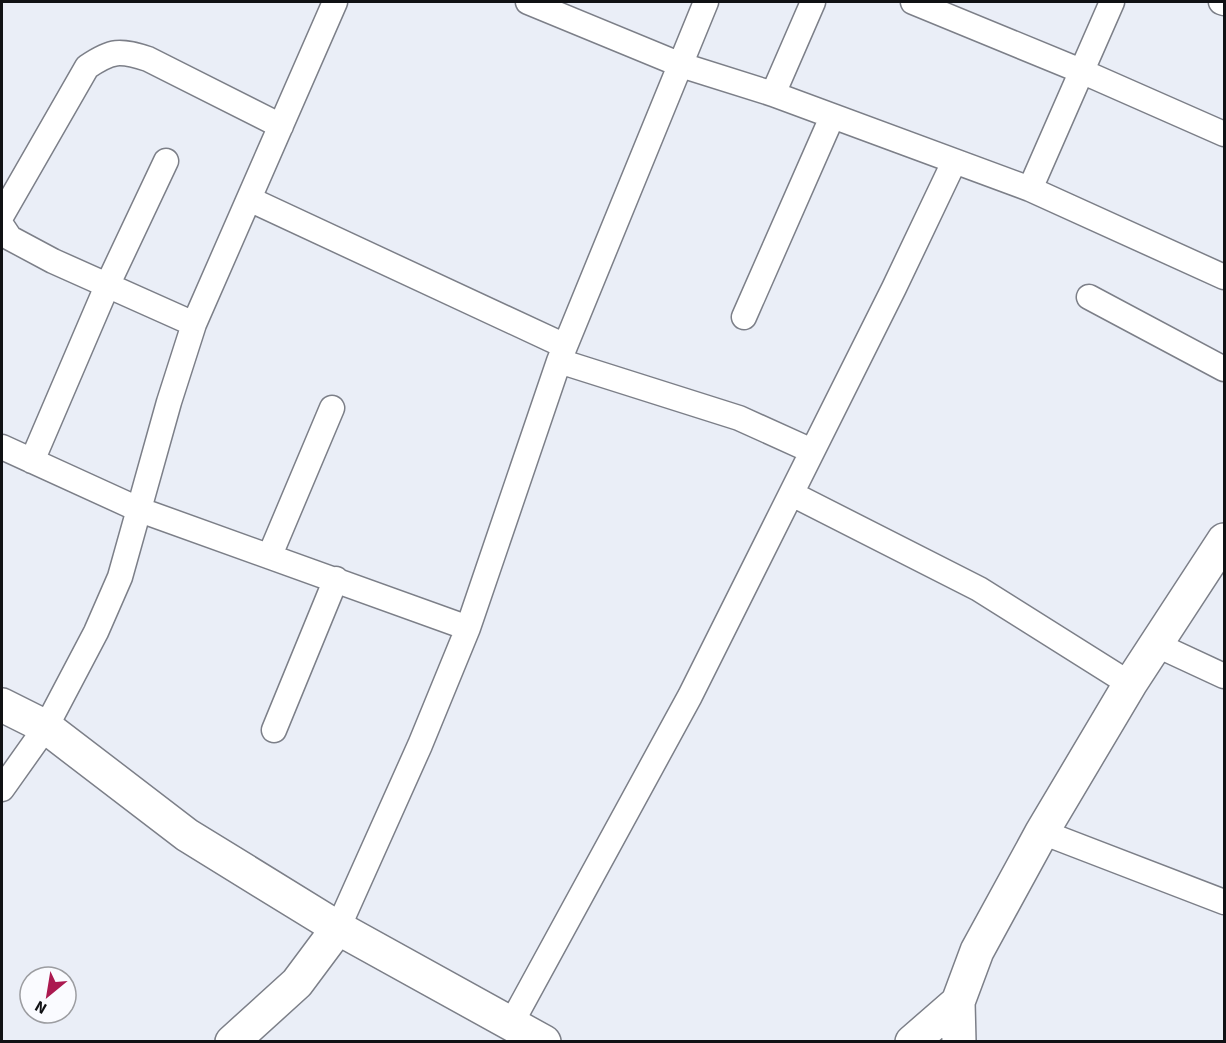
<svg xmlns="http://www.w3.org/2000/svg" width="1226" height="1043" font-family="'Source Sans 3',sans-serif">
<style>
.lines{fill:none;stroke-linecap:round;stroke-linejoin:round}
.street-casing{stroke:#7c7f88;stroke-width:27}
.secondary-casing{stroke:#7c7f88;stroke-width:36}
.street{stroke:#fff;stroke-width:24}
.secondary{stroke:#fff;stroke-width:33}
</style>
<rect width="100%" height="100%" fill="#eaeef7"/>
<g class="lines">
<g class="street-casing">
<path id="street" d="M528,2L681,65L773,94L1030,189L1224,277
M913,2L1081,71L1224,134
M1221,2L1224,3
M773,94L813,2
M1030,189L1112,2
M249,199L565,346
M2,215L87,67C112,50 120,50 148,59L281,126
M2,226L10,238L53,261L194,324
M1089,297L1224,369
M744,317L832,117
M559,361L739,418L812,451
M2,447L140,510L468,628
M32,461L107,286L166,161
M792,494L979,589L1130,684
M270,555L332,408
M1155,644L1224,676
M274,730L336,579
M2,789L46,727L96,632L120,577L169,402L194,324L335,2
M1042,832L1224,902
M338,928L420,745L468,628L559,361L706,2
M512,1022L690,696L894,288L954,162"/>
</g>
<g class="secondary-casing">
<path id="secondary" d="M2,705L46,727L187,835L338,928L544,1042
M232,1042L297,983L338,928
M912,1042L958,1002
M959,1042L958,1002L977,951L1042,832L1130,684L1224,540"/>
</g>
<use href="#street" class="street"/>
<use href="#secondary" class="secondary"/>
</g>
<rect width="1226" height="1043" fill="none" stroke="#101114" stroke-width="6"/>
<g transform="translate(48 995) rotate(210)"><circle r="28" fill="#fafbff" stroke="#9c9da1" stroke-width="1.5"/>
<path d="M0-4.5L10 22L0 15L-10 22Z" fill="#ab1950"/>
<text y="-9" font-size="16" font-weight="bold" text-anchor="middle" fill="#101114">N</text>
</g>
</svg>
